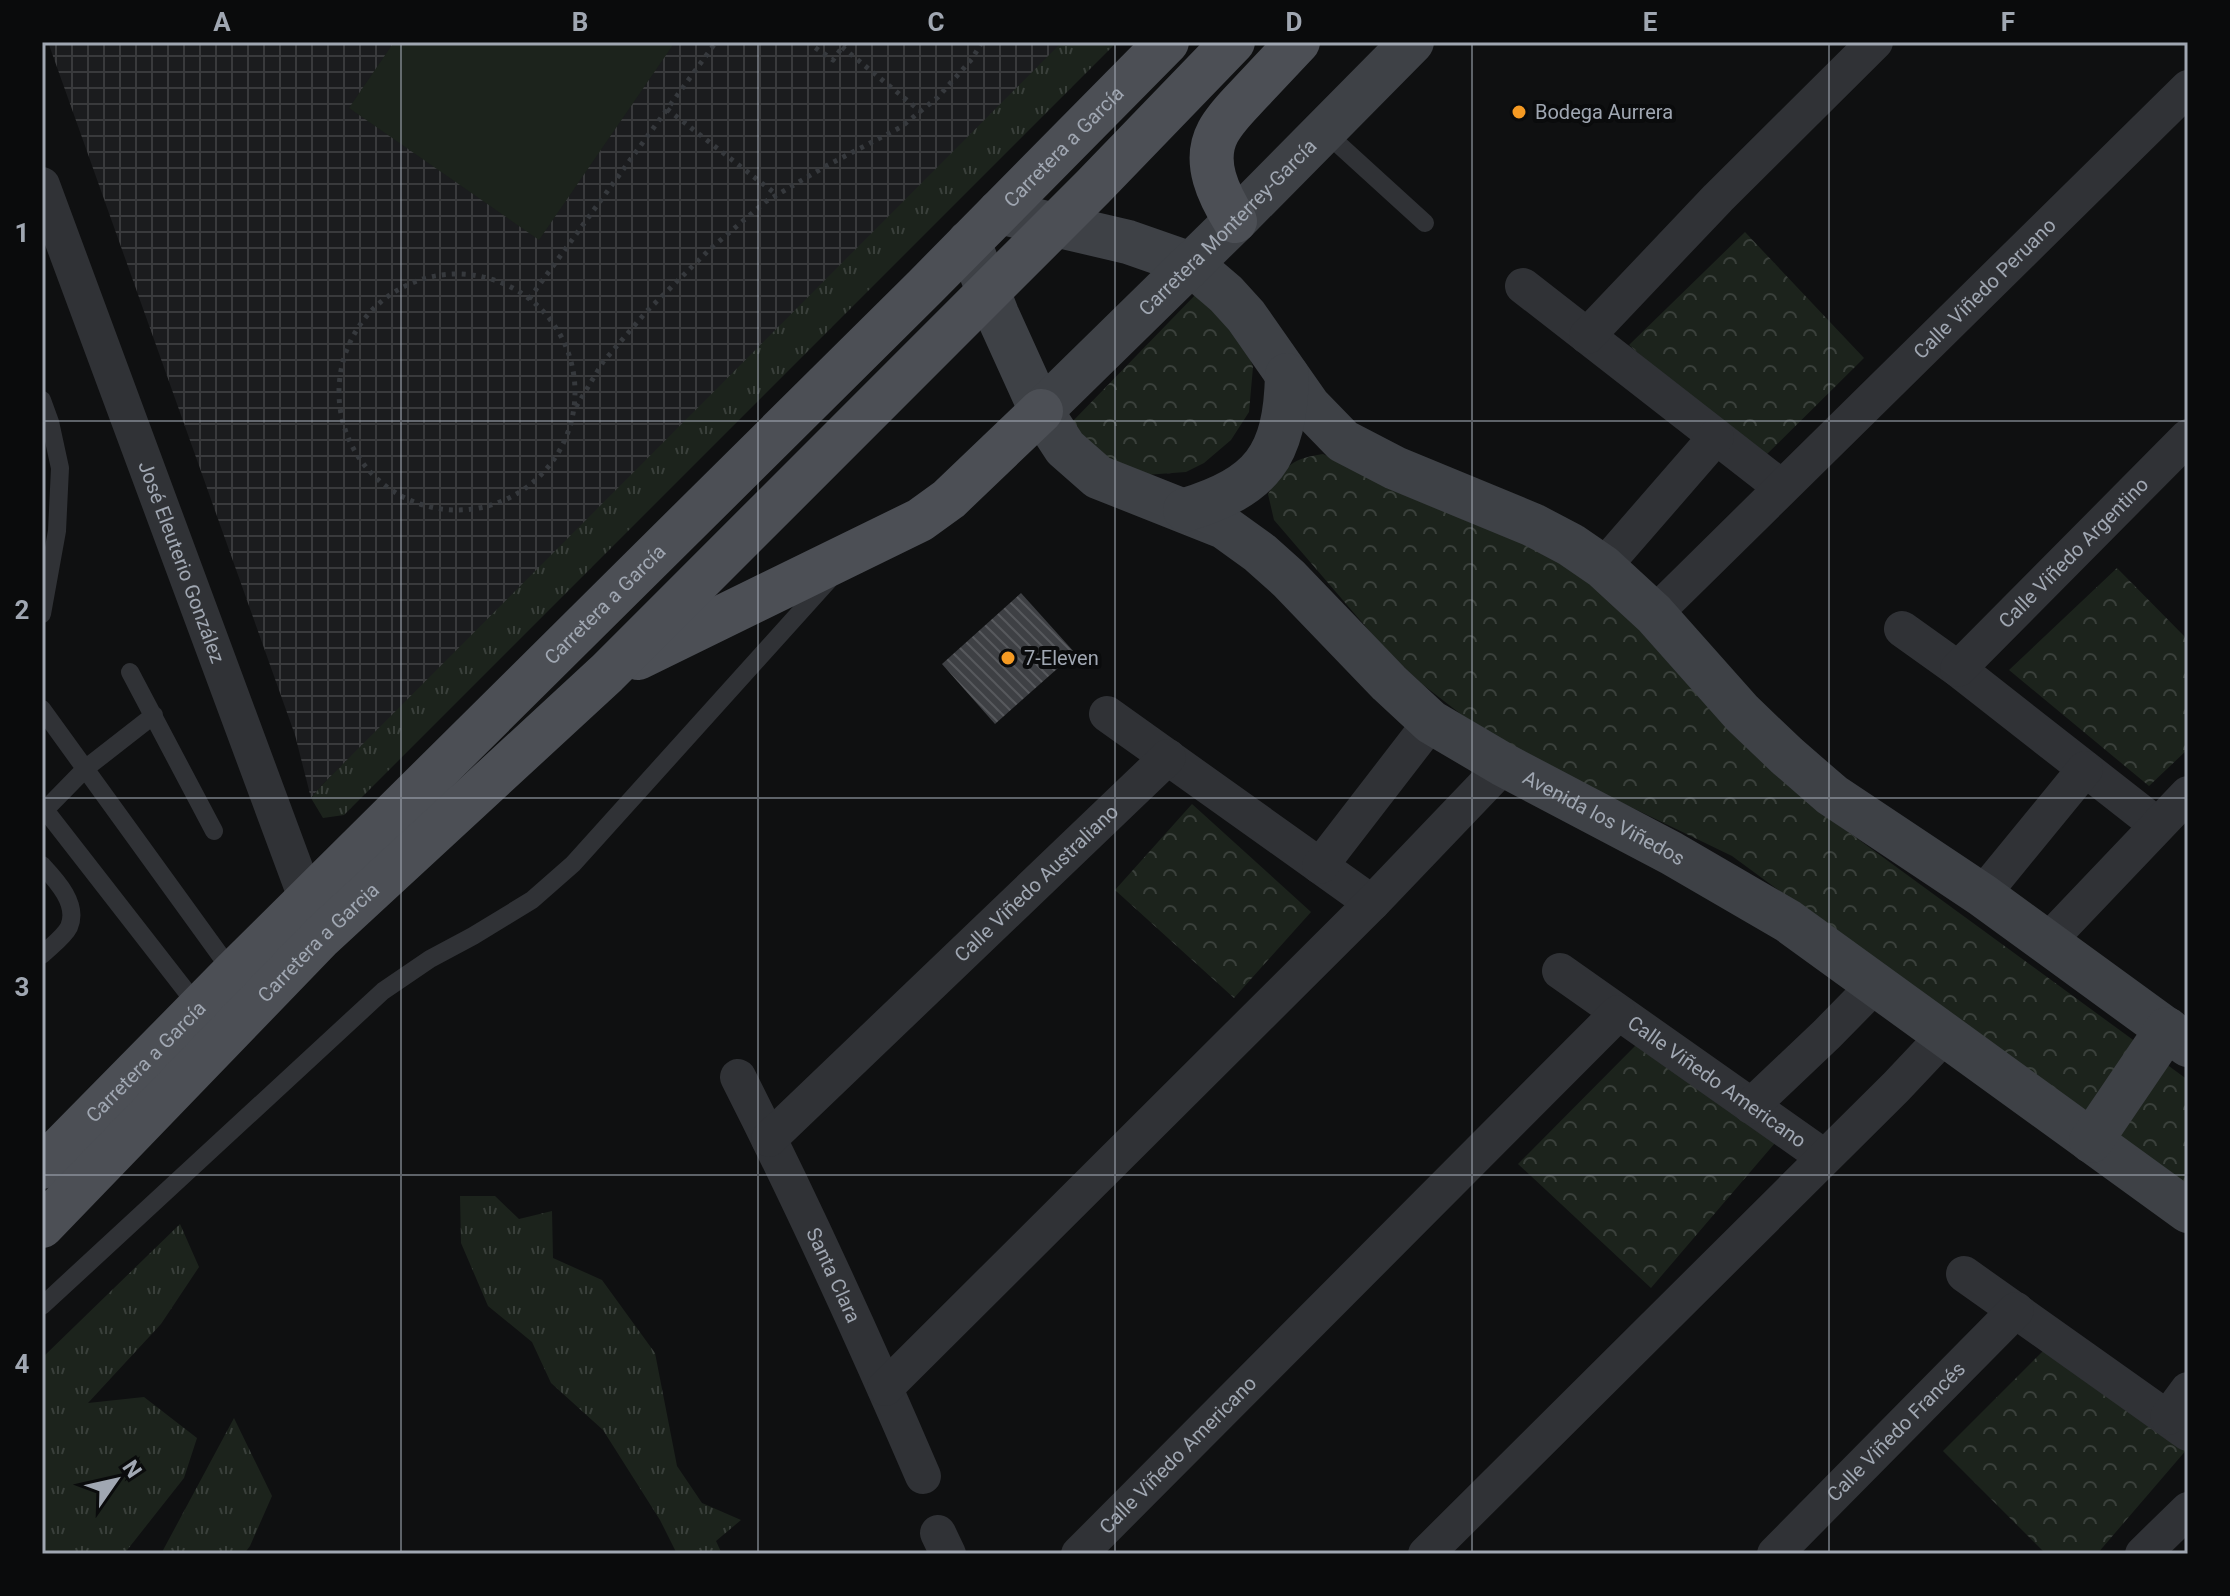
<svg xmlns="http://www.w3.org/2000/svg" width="2230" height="1596" font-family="Roboto,sans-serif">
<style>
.industrial{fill:url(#industrial-grid)}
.grass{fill:url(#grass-tufts)}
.park{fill:url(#park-crowns)}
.pitch{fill:#1c231c}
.building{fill:url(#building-back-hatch)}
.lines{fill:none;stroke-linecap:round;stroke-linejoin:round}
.path{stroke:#36393d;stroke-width:5;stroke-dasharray:4 6;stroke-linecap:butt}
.lane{stroke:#303236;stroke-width:18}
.street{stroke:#303236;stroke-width:36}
.secondary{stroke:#3e4146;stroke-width:44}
.primary{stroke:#4c4f55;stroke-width:44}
.grid{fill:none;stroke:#a0a7b2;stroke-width:2;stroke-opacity:0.55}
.poi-dot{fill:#f59a23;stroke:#0a0b0c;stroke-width:3}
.labels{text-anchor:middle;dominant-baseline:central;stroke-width:8;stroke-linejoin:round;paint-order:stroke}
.poi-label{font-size:20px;fill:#a0a7b2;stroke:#0a0b0c;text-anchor:start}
.street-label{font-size:20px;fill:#a0a7b2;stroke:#0a0b0c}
.neatline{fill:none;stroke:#a0a7b2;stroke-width:3}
.grid-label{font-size:26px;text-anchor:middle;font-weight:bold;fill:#a0a7b2}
</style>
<defs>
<pattern id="industrial-grid" width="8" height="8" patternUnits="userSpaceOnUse" patternTransform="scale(2)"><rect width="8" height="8" fill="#1b1c1e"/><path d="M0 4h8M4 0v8" fill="none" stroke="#393a3c"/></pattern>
<pattern id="grass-tufts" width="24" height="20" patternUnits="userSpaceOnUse" patternTransform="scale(2)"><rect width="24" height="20" fill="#1c231c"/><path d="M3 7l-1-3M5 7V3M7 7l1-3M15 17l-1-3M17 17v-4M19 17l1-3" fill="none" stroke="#3a403b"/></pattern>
<pattern id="park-crowns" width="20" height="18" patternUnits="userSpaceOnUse" patternTransform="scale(2)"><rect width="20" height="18" fill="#1c231c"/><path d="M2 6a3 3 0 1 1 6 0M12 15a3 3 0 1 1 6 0" fill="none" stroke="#3a403b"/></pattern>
<pattern id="building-back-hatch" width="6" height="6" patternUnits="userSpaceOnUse" patternTransform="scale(2)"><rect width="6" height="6" fill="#3e4044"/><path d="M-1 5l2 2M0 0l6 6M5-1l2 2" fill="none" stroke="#57595d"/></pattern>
</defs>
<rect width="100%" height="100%" fill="#0f1011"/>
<path class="industrial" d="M48,42H1083L322,785L311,798L295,735Z"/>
<path class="grass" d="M1062,42H1117L344,815L323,818L311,798L322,785Z
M460,1196H495L519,1219L552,1211L553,1258L602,1280L655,1353L677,1466L702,1503L741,1520L716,1541L722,1554H677L660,1520L603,1430L551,1383L532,1342L488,1306L461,1243Z
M180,1224L199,1267L161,1324L88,1403L144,1397L197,1438L184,1478L124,1554H49L42,1551V1358Z
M234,1418L272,1496L250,1546L244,1554H161Z"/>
<path class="park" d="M1745,232L1864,358L1761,460L1629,345Z
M1201,289L1243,337L1253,367L1249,412L1231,440L1204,463L1186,472L1145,475L1101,464L1072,422Z
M1323,454L1384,484L1532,545L1616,600L1821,812L2188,1080V1191L1732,856L1548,767L1462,715L1422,684L1384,648L1274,520L1268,494C1286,466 1290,459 1323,454Z
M2117,568L2188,640V749L2149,786L2009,670Z
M1192,804L1311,912L1234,998L1115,890Z
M1639,1042L1775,1143L1651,1288L1518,1164Z
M2048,1346L2188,1448L2097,1554H2046L1943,1451Z"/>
<path class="pitch" d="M394,42H675L539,240L349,108Z"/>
<path class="building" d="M1021,593L1075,653L995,724L942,664Z"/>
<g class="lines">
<path class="path" d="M807,42L833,60L846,42
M842,47L920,111
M667,109L777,195
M339 392a118 118 0 1 1 236 0a118 118 0 1 1-236 0Z
M529,299L716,42
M576,407L603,362L647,311L709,250L765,202L826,166L901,127L938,97L972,59L982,42"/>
<path class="lane" d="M1324,131L1425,223
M42,400L50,422L60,468L57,531L42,614
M130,672L214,831
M42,709L233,973
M42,806L200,1009
M42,813L86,768L154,715
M42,865C56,880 79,904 69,927C64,937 50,947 42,955
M42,1306L383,991L430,959L473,936L532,900L573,864L829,580"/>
<g class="street">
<path id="s1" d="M42,185L315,922"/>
<path d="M1523,286L1781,487"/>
<path d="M1587,336L1718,198L1875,42"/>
<path d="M1603,567L1716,437"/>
<path id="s2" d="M1654,614L2188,88"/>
<path d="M1902,629L1958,669L2157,825"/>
<path id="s3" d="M1958,669L2188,437"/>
<path d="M1107,714L1372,903"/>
<path d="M1320,866L1431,722"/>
<path d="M1982,895L2085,769"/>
<path d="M2047,942L2188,794"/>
<path id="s4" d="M1560,971L1824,1157"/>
<path id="s5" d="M738,1077C804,1207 865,1341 923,1476"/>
<path d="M1751,1106L1827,1034L1876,984"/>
<path id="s6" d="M769,1139L1168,757"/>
<path d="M1964,1274L2188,1433"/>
<path d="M885,1388L1372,903L1504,765"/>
<path d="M2168,1417L2188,1390"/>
<path d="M938,1533L948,1554"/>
<path id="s7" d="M1079,1554L1618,1013"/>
<path d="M1426,1554L1896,1087L1946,1034"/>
<path id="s8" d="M1775,1554L2016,1310"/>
<path d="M2143,1554L2188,1510"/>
</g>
<g class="secondary">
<path d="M999,212L1128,242L1191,264L1226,294L1246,316L1309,406L1343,441L1395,468L1533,525L1571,545L1603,567L1654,614L1742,713L1787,756L1832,795L1982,895L2188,1045"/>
<path id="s9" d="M969,242L997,314L1041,411L1065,448L1098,477L1224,527L1260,553L1289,579L1389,683L1431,722L1504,765L1671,853L1788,921L2188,1211"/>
<path id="s10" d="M1041,411L1235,221L1412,42"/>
<path d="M1185,510C1262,486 1285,457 1287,375"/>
<path d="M2091,1141L2167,1029"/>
</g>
<g class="primary">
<path d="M1235,221C1219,195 1202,162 1218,132C1226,117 1239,105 1250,93C1266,76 1282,59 1298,42"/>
<path d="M638,658L920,520L949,499L1041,411"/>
<path id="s11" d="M42,1167L233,973L925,287L1167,42"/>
<path id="s12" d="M42,1226L321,937L607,673L1093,187L1233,42"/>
</g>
</g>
<path class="grid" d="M401,42V1554M758,42V1554M1115,42V1554M1472,42V1554M1829,42V1554M42,421H2188M42,798H2188M42,1175H2188"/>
<g class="poi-dot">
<circle cx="1519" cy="112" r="8"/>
<circle cx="1008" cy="658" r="8"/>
</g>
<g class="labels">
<g class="poi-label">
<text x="1535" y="112">Bodega Aurrera</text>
<text x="1024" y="658">7-Eleven</text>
</g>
<g class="street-label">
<text stroke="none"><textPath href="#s11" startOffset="1444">Carretera a García</textPath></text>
<text stroke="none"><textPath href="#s10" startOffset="262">Carretera Monterrey-García</textPath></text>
<text stroke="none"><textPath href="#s2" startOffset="464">Calle Viñedo Peruano</textPath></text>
<text stroke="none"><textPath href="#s3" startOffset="164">Calle Viñedo Argentino</textPath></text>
<text stroke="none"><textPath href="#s1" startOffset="402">José Eleuterio González</textPath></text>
<text stroke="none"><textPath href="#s11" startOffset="796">Carretera a García</textPath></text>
<text stroke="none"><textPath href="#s9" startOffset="890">Avenida los Viñedos</textPath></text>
<text stroke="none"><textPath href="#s6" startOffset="370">Calle Viñedo Australiano</textPath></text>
<text stroke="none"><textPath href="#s12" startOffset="396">Carretera a Garcia</textPath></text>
<text stroke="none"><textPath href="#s11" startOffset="148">Carretera a García</textPath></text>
<text stroke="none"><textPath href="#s4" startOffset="192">Calle Viñedo Americano</textPath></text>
<text stroke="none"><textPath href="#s5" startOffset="220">Santa Clara</textPath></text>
<text stroke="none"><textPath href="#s8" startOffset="172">Calle Viñedo Francés</textPath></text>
<text stroke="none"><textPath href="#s7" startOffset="140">Calle Viñedo Americano</textPath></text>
</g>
</g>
<rect width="2230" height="1596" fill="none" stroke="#0a0b0c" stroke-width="88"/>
<g transform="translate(116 1480) rotate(56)" stroke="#0a0b0c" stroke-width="6" paint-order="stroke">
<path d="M0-6L14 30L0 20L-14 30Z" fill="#a0a7b2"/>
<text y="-12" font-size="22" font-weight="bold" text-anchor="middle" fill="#a0a7b2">N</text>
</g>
<rect x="44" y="44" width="2142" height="1508" class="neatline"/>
<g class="grid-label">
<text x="222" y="31">A</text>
<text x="580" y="31">B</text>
<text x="936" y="31">C</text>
<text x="1294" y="31">D</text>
<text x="1650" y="31">E</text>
<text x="2008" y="31">F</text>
<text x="22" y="242">1</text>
<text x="22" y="619">2</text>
<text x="22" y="996">3</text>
<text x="22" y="1373">4</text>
</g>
</svg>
